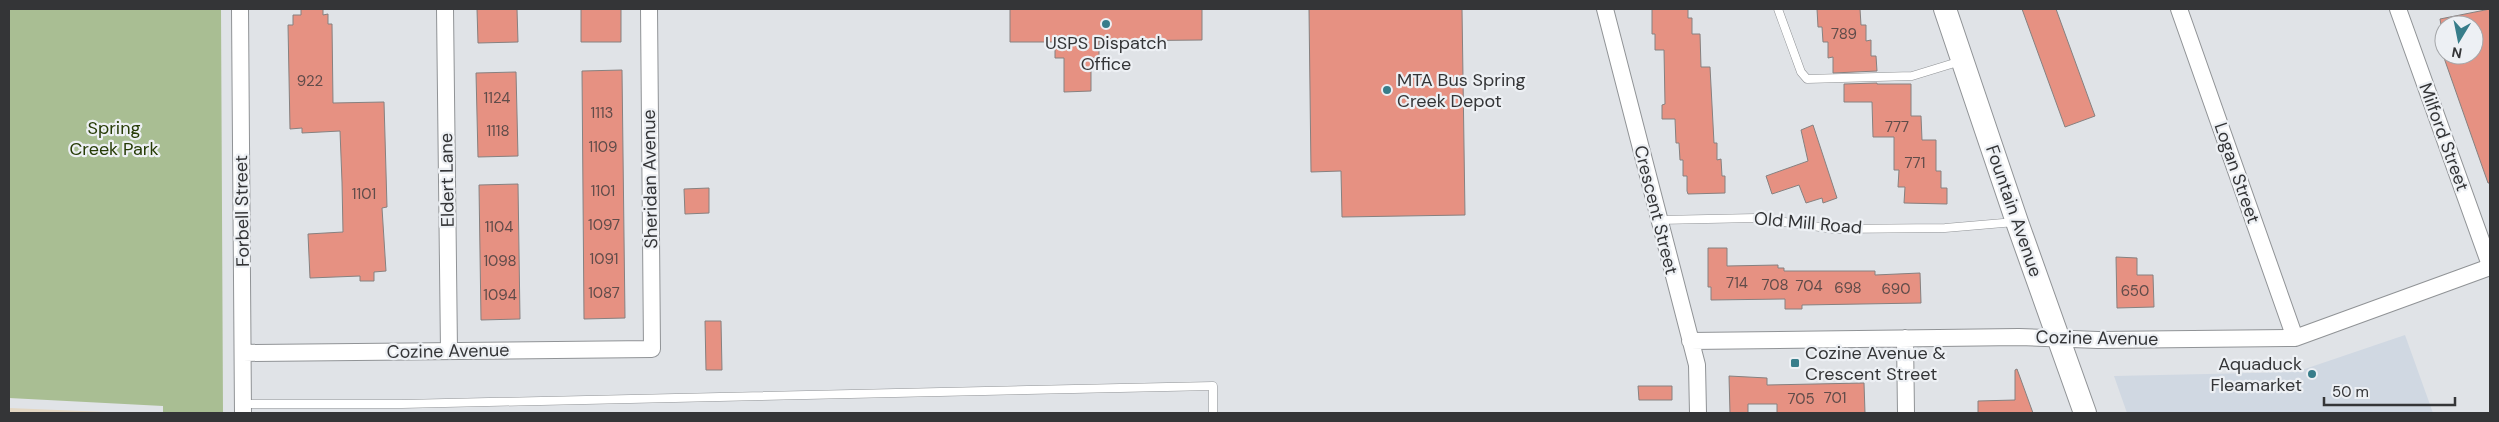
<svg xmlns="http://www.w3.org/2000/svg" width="2499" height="422" font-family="'DM Sans',sans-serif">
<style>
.built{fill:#d0d8e2}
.industrial{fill:#e3d7c3}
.green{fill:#a9be93}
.building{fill:#e69182;stroke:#868180}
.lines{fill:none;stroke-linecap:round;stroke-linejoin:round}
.lane-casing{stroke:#909396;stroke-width:9}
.street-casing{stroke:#909396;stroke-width:18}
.secondary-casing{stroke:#909396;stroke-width:24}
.lane{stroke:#fff;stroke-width:8}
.street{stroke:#fff;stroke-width:16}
.secondary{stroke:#fff;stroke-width:22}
.poi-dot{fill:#377d8a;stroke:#edf0f4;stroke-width:2}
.labels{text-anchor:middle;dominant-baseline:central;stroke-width:4.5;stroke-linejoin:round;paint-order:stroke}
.number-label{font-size:15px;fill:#604c4a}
.poi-label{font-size:18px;fill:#343537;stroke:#edf0f4;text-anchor:start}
.park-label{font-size:18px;fill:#263b05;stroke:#edf0f4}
.street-label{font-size:18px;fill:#343537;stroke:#edf0f4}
</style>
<rect width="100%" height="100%" fill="#e0e3e7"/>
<path class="built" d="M2405,335L2433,413H2127L2114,376L2296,372Z"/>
<path class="industrial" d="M9,408L130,413H9Z"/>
<path class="green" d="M9,9H221L223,413H163V406L9,398Z"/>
<path class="building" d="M301,9H323V15L328,14V24H332L333,103L384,102L387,207L382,208L386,271L374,272V281H360V276L310,278L308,234L343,232L342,182L340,131L302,133V128L290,129L288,25H293V15H301Z
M477,9H517L518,42L478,43Z
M581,9H621V42H581Z
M1010,9H1202V40L1099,41V58H1091V91L1064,92V58H1055V42H1010Z
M1309,9H1462L1465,215L1342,217L1341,171L1311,172Z
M1652,9H1688V18H1692V34H1700L1701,67H1710L1714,143H1717V160L1721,159L1722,176H1725V193L1688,194L1687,191V176H1683V160H1680L1679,143H1676L1675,119H1662V105L1665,104L1664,50H1655V34H1652Z
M1817,9H1860L1861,25H1866V41L1871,40V56H1876L1877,71L1833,73V57L1828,58V42H1823L1822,27H1818Z
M2022,9H2056L2095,116L2065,127Z
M2490,9V183H2488L2443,55H2474V25H2441L2440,19Z
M622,70L625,318L584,319L582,71Z
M516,72L518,156L478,157L476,73Z
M1877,83V84H1911V116H1921L1922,140H1936V171H1941V188H1947V204L1904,203L1905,187H1898L1899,170H1894V137H1873L1872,102H1844V84Z
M1813,125L1837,198L1823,203L1822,198L1806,203L1799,185L1772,194L1766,176L1808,161L1801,130Z
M518,184L520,319L481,320L479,185Z
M709,188V213L685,214L684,189Z
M1708,248H1727V266L1778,265V268H1784V271H1875V275L1920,273L1921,303L1802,305V309H1785V299L1711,300V287H1708Z
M2116,257L2137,258V275H2153L2154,307L2117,308Z
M705,321H721L722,370H706Z
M2017,369L2033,413H1978V401L2015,400V370Z
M1729,376L1767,378V385L1864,383L1865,413H1777V404H1748V413H1730Z
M1638,386H1672V400H1639Z"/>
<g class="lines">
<g class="lane-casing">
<path id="lane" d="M1778,9L1801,72L1807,79L1912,76L1961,61
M1659,220L1756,218L1834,229L1945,228L2015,222
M242,404H402L1213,386V413"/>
</g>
<g class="street-casing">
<path id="street" d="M240,9L243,413
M445,9L449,351
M1605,9L1697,365L1698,413
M2179,9L2295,338
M2398,9L2490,265
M1905,338L1906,413
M1690,341L2019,337L2098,340L2295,338L2490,267
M243,353L652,349L649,9"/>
</g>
<g class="secondary-casing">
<path id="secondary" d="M1945,9L2017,222L2085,413"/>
</g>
<use href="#lane" class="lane"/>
<use href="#street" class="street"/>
<use href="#secondary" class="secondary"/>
</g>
<g class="poi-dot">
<circle cx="1106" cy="24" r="5"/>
<circle cx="1387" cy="90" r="5"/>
<rect x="1790" y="358" width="10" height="10" rx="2.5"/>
<circle cx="2312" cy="374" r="5"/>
</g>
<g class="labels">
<g class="number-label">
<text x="1844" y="34">789</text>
<text x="310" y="81">922</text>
<text x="497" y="98">1124</text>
<text x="602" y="113">1113</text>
<text x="1897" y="127">777</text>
<text x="498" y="131">1118</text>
<text x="603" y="147">1109</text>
<text x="1915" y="163">771</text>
<text x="603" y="191">1101</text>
<text x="364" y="194">1101</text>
<text x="604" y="225">1097</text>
<text x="499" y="227">1104</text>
<text x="604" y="259">1091</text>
<text x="500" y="261">1098</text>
<text x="1737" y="283">714</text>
<text x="1775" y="285">708</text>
<text x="1809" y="286">704</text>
<text x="1848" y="288">698</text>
<text x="1896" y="289">690</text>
<text x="2135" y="291">650</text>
<text x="604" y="293">1087</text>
<text x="500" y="295">1094</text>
<text x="1835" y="398">701</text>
<text x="1801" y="399">705</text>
</g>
<g class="poi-label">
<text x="1106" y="43" text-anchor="middle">USPS Dispatch<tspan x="1106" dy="21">Office</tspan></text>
<text x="1397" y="80">MTA Bus Spring<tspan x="1397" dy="21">Creek Depot</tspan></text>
<text x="1805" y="353">Cozine Avenue &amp;<tspan x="1805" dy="21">Crescent Street</tspan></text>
<text x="2302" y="364" text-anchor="end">Aquaduck<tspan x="2302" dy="21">Fleamarket</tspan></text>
</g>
<g class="park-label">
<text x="114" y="128">Spring<tspan x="114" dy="21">Creek Park</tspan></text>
</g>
<g class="street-label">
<text transform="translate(2444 137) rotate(70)">Milford Street</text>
<text transform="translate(2237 173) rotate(71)">Logan Street</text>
<text transform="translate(650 179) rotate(-91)">Sheridan Avenue</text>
<text transform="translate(447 180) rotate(-91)">Eldert Lane</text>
<text transform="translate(1656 210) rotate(76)">Crescent Street</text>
<text transform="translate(242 211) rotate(-91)">Forbell Street</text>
<text transform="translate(2014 211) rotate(71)">Fountain Avenue</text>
<text transform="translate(1808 223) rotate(5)">Old Mill Road</text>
<text transform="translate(2097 338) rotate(1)">Cozine Avenue</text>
<text transform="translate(448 351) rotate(-1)">Cozine Avenue</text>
</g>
</g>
<rect width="2499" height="422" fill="none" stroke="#343537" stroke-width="20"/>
<g transform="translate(2459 40) rotate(190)"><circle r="24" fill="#edf0f4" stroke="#a3a5a8"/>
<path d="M0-4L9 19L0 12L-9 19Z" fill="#377d8a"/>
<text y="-8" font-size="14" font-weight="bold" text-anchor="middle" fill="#343537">N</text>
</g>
<path d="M2324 397v8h131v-8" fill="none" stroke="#343537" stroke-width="2.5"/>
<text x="2332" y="397" font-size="15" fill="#343537" stroke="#edf0f4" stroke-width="4" paint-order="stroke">50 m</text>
</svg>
